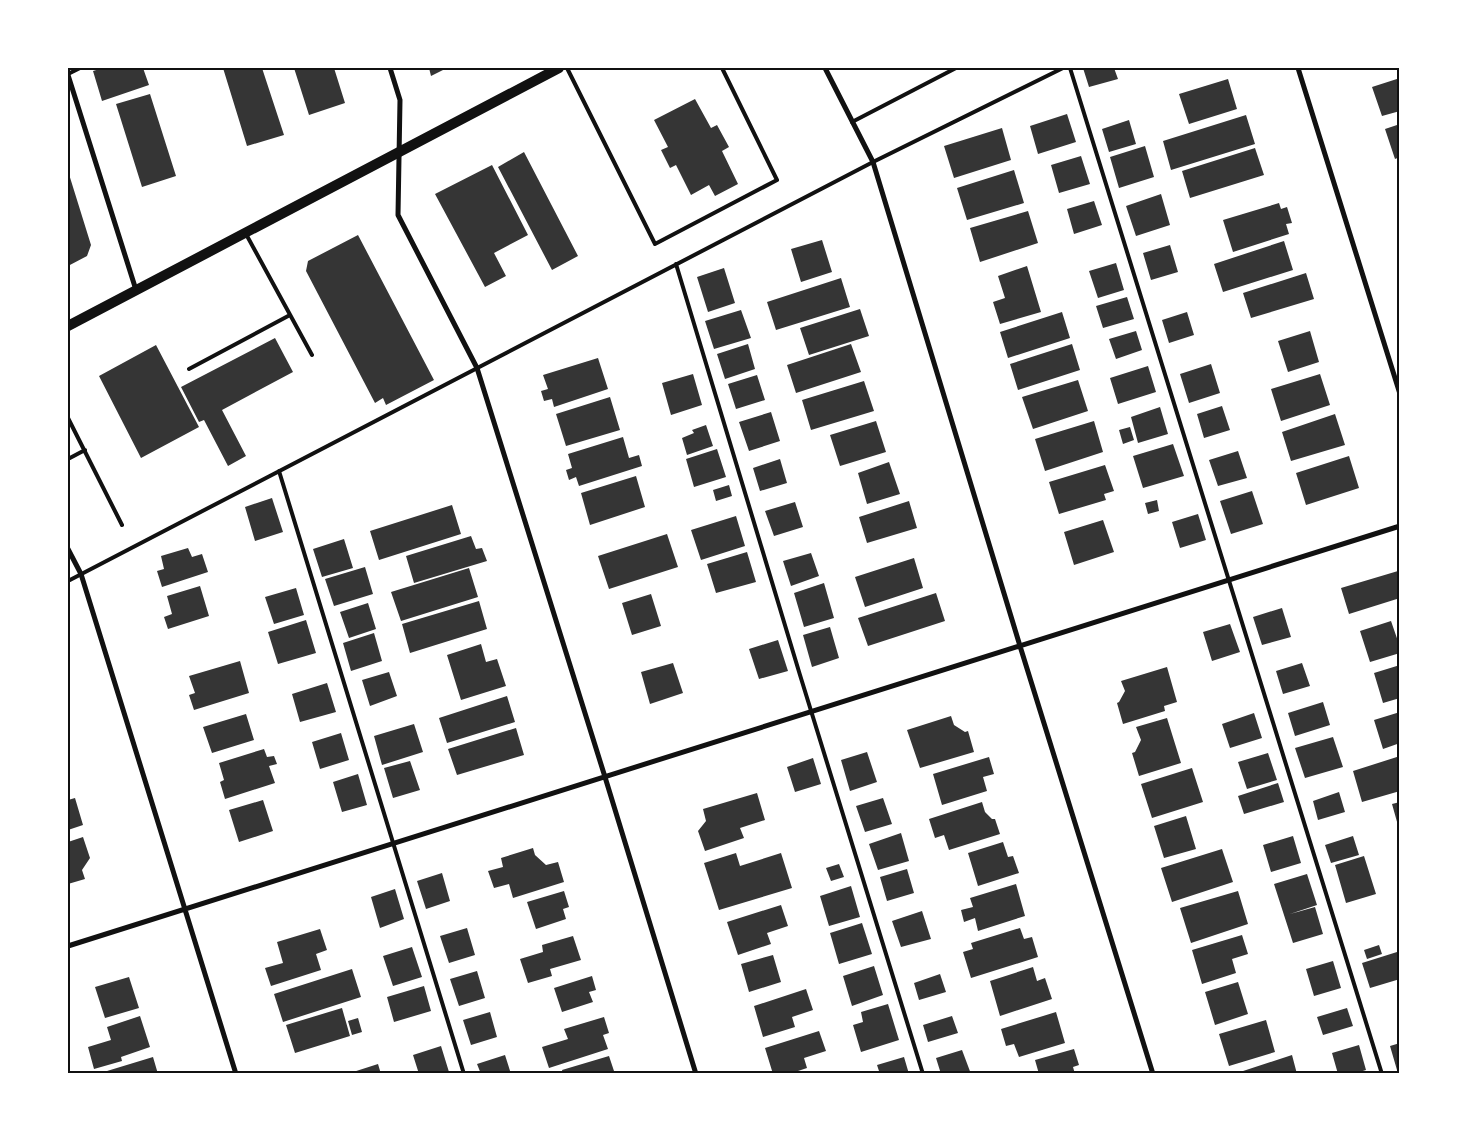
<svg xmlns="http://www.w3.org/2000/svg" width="1467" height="1141" font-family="Barlow,sans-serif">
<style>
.building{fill:#353535}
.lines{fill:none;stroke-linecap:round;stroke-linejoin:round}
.service{stroke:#111;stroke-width:4}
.minor{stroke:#111;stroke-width:5}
.secondary{stroke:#111;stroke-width:10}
.neatline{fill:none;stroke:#111;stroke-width:2}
</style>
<rect width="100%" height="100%" fill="#fff"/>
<path class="building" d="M103,68H143L149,85L102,101L93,71Z
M223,68H262L284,135L247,146Z
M294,68H334L345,103L309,115Z
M429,68H447L431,76Z
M1083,68H1114L1118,79L1089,87Z
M1400,78V111L1382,116L1372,87Z
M1228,79L1237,109L1189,124L1179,94Z
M150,94L176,176L142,187L116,104Z
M695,99L711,128L717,125L729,147L722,151L738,184L715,196L709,185L691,195L676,165L670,168L661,150L668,147L654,120Z
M1067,114L1076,142L1038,154L1030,126Z
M1246,115L1255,144L1171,170L1163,141Z
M1129,120L1136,144L1109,152L1102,129Z
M1400,124V157L1395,159L1385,129Z
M1002,128L1011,160L954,178L944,146Z
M1145,146L1154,177L1119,188L1110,157Z
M1255,148L1264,175L1190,198L1182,171Z
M524,152L578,256L552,270L498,167Z
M1081,156L1090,184L1059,193L1051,165Z
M492,165L528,235L494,253L506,276L485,287L435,194Z
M1014,170L1024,203L967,220L957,188Z
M68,171L91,245L87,256L68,266Z
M1161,194L1170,225L1136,236L1126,206Z
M1094,201L1102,225L1074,234L1067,209Z
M1279,203L1281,209L1287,207L1292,223L1286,224L1289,234L1233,252L1223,220Z
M1028,211L1038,243L980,262L970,228Z
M358,235L434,380L386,405L383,398L375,403L306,271L308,261Z
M822,240L832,272L801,282L791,249Z
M1284,241L1293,270L1223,292L1214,264Z
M1170,245L1178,272L1151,280L1143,253Z
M1116,263L1124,290L1098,298L1089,271Z
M1027,266L1041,312L1000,324L993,302L1005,298L998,276Z
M724,268L735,303L708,312L697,277Z
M1306,273L1314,299L1251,318L1243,293Z
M841,278L850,307L776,330L767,302Z
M1127,297L1134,319L1103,328L1096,306Z
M860,309L869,336L809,355L800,328Z
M741,310L751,338L714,349L705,321Z
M1062,312L1070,338L1008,358L1000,332Z
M1187,312L1194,335L1169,343L1162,320Z
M1136,331L1142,350L1116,359L1109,339Z
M1310,331L1319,362L1288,372L1278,341Z
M275,338L293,372L222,410L246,456L228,466L204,420L199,422L181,387Z
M748,344L755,369L725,379L717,354Z
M851,344L861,372L796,393L787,365Z
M1072,344L1080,370L1018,390L1010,364Z
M156,345L199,427L141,458L99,376Z
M598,358L608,389L554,407L552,399L544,401L541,391L548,389L543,375Z
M1211,364L1220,393L1189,403L1180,374Z
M1148,366L1156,392L1118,404L1110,378Z
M693,374L702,405L671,415L662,383Z
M1320,374L1330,405L1281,421L1271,389Z
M757,375L765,400L736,409L728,384Z
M1078,380L1088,411L1033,429L1022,397Z
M864,381L874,411L811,430L802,400Z
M610,397L620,430L566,446L556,414Z
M1222,406L1230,430L1204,438L1197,414Z
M1160,407L1168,434L1138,443L1131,417Z
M771,412L780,441L749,451L739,422Z
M1335,414L1345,445L1291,461L1282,432Z
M876,421L886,452L840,466L830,435Z
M1094,421L1103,452L1045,471L1035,439Z
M706,425L713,446L687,455L682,438L694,433L692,430Z
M1130,427L1134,440L1123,444L1119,430Z
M623,437L629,458L639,455L642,466L579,486L576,477L569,480L566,470L572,468L568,454Z
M1173,444L1184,476L1143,488L1133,456Z
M717,449L726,477L694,487L686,459Z
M1238,451L1247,478L1218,486L1209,460Z
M1349,456L1359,488L1306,505L1296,473Z
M780,459L787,483L760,491L753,468Z
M889,462L900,494L867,504L858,473Z
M1105,465L1114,491L1104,494L1106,500L1059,514L1049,482Z
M636,476L645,507L590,525L581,493Z
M729,485L732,496L716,501L713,490Z
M1252,491L1263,524L1231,534L1220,501Z
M272,498L283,532L255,541L245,507Z
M1157,500L1159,511L1148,514L1145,503Z
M909,501L917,528L867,543L859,517Z
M795,502L803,527L774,536L765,511Z
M452,505L461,534L379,560L370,531Z
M1198,514L1206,540L1180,548L1172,522Z
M736,516L745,546L701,560L691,530Z
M1103,520L1114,552L1074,565L1064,532Z
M667,534L678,567L609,589L598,556Z
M471,536L476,549L482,548L487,561L414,583L406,556Z
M344,539L353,568L322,577L313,549Z
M188,548L192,557L202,554L208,572L162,587L157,571L164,569L161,556Z
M747,552L756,582L716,593L707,564Z
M811,553L819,576L791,586L783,561Z
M914,558L923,588L865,607L855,577Z
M365,567L373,594L334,606L325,579Z
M469,568L478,597L401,621L391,592Z
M1398,571L1400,598L1349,614L1341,588Z
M824,583L834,618L804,627L794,593Z
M200,586L209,616L168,629L164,617L172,614L167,596Z
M296,588L304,615L274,624L265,597Z
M936,593L945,621L868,646L858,618Z
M651,594L661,626L632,635L622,603Z
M479,601L487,629L410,653L402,624Z
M368,603L376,629L349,638L340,612Z
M1282,608L1291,637L1262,645L1253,617Z
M306,620L316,653L278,664L268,632Z
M1391,621L1400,647V653L1370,662L1360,631Z
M1230,624L1240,652L1212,661L1203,632Z
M830,627L839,658L812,667L803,635Z
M374,633L382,661L351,671L343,643Z
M778,640L788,671L759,679L749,649Z
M481,644L486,662L497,659L506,686L461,700L447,655Z
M240,661L249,693L194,710L189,695L195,693L189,676Z
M673,663L683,693L650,704L641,672Z
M1302,663L1310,686L1283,694L1276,671Z
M1400,665V698L1383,703L1374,673Z
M1167,667L1177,702L1164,706L1165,711L1123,724L1117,703L1119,702L1125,691L1121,681Z
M389,672L397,696L370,706L362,680Z
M327,683L336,712L300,722L292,694Z
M507,696L515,722L447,743L439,718Z
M1323,702L1330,725L1295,736L1288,713Z
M1400,712V743L1383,749L1374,720Z
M1254,713L1262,738L1230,748L1222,724Z
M246,714L254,740L212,753L203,727Z
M951,716L954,725L965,732L968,731L974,752L920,768L907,730Z
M1167,718L1181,763L1139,776L1132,753L1135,752L1141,740L1136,727Z
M414,724L423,752L382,765L374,736Z
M516,728L524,755L457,775L448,749Z
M341,733L349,760L320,769L312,742Z
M1333,737L1343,767L1305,778L1295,748Z
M264,749L267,757L274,756L277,764L269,766L275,783L225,799L220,782L224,780L219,763Z
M867,752L877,782L850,791L841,760Z
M1268,753L1277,780L1247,789L1238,762Z
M1400,756V791L1362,802L1353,771Z
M989,757L994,774L983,777L987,791L942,805L933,774Z
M813,758L821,784L795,792L787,767Z
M410,761L420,790L393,798L384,768Z
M1192,768L1203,802L1152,818L1141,784Z
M358,774L367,805L342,812L333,782Z
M1278,783L1284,802L1244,814L1238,796Z
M1339,792L1345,812L1318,820L1313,801Z
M757,793L765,820L740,828L744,838L705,851L698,831L706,821L703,809Z
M75,798L83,825L68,830V800Z
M883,798L892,824L865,832L856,806Z
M263,800L273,831L239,842L229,810Z
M982,802L985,812L992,819H995L1000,834L949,850L944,835L935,838L929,819Z
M1400,802V829H1399L1392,804Z
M1186,816L1196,849L1164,858L1154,826Z
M901,833L909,861L878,870L869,844Z
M1293,836L1301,863L1271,872L1263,845Z
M1353,836L1359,855L1331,863L1325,845Z
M83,837L90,858L82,870L85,879L68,884V842Z
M1003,842L1008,857L1013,856L1019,873L978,886L968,853Z
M533,848L535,855L546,865L558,862L564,882L513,898L509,884L494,888L488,871L503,867L501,858Z
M1222,849L1233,882L1172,902L1161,868Z
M736,853L740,866L781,853L792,888L719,910L704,863Z
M1364,856L1376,894L1346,903L1335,865Z
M839,864L844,877L831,881L826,868Z
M907,869L914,893L887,901L880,877Z
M442,873L450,901L426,909L417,881Z
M1307,874L1317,905L1290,914L1315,907L1323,934L1293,943L1274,884Z
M1016,884L1025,916L978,931L975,918L964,922L961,910L973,907L970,898Z
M851,886L860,917L829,926L820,896Z
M395,889L404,919L380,928L371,897Z
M564,891L569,907L563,909L566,919L536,929L527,902Z
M1238,891L1248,924L1191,943L1180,908Z
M781,905L788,926L767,933L771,944L738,955L727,922Z
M922,911L931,939L901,947L892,921Z
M862,923L872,954L839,964L830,933Z
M467,928L475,955L449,963L440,936Z
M1020,928L1024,939L1032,937L1038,957L971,978L963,952L973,949L971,943Z
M320,929L327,950L316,954L321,970L271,986L265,968L283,963L277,942Z
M1242,935L1248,954L1232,959L1236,973L1202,984L1192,950Z
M573,936L581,960L550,969L552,976L528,983L520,959L543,952L542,945Z
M1379,945L1382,954L1367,959L1364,950Z
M412,947L422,977L393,986L383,956Z
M1397,952L1400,958V979L1370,988L1362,963Z
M773,955L781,982L749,992L741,964Z
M1333,961L1341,988L1314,996L1306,969Z
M874,966L883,995L852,1006L843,976Z
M1033,967L1037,981L1045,978L1052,999L1000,1016L990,981Z
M352,969L361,997L283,1022L274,994Z
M477,971L485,998L459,1006L450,979Z
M940,974L946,992L919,1000L914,983Z
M592,976L596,990L589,992L593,1002L562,1012L554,988Z
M129,977L139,1008L105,1018L95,987Z
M1238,982L1248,1014L1215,1025L1205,992Z
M424,986L431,1011L394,1022L387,997Z
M806,989L813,1010L792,1017L795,1027L763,1037L754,1006Z
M888,1004L899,1040L861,1052L853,1025L863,1022L861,1012Z
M342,1008L350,1036L295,1053L286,1025Z
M1347,1008L1353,1026L1323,1035L1317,1017Z
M490,1012L497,1037L471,1045L463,1020Z
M1056,1012L1065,1043L1019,1057L1014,1044L1006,1046L1001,1029Z
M140,1016L150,1047L121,1057L122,1061L94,1069L88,1047L111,1040L107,1027Z
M952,1016L958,1033L928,1042L923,1025Z
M604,1017L609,1033L603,1035L608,1049L549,1068L542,1047L568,1039L564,1029Z
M358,1018L362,1032L352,1035L348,1021Z
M1266,1020L1275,1052L1229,1066L1219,1034Z
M819,1031L826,1051L804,1058L807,1068L789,1074H773L765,1048Z
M1400,1043V1069L1397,1070L1390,1046Z
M1359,1045L1366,1070L1353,1074H1338L1332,1053Z
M441,1046L449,1072L419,1074L413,1055Z
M1074,1049L1079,1065L1073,1067L1075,1074H1039L1035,1060Z
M962,1050L971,1074H941L936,1058Z
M505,1055L511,1074H481L477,1064Z
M1292,1055L1297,1074H1240V1072Z
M609,1056L615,1074H563L562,1070Z
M153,1057L158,1074H108L107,1071Z
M904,1057L909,1074H880L877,1065Z
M378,1064L381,1074H350V1073Z"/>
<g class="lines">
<path class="service" d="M567,68L655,244L777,180L722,68
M1070,68L1382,1074
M68,74L80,68
M852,122L956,68
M246,234L312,355
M676,264L800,675L923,1074
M189,369L290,315
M68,418L122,525
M68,459L85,450
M279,471L464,1074
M68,581L873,162L1063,68"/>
<path class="minor" d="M390,68L400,100L398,215L477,368L605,777L696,1074
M825,68L873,162L1020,646L1153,1074
M1298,68L1400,394
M68,75L136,290
M68,549L81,574L236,1074
M68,946L1400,526"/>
<path class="secondary" d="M68,326L559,68"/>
</g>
<rect width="1467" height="1141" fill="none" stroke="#ffffff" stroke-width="138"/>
<rect x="69" y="69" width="1329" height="1003" class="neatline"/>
</svg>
